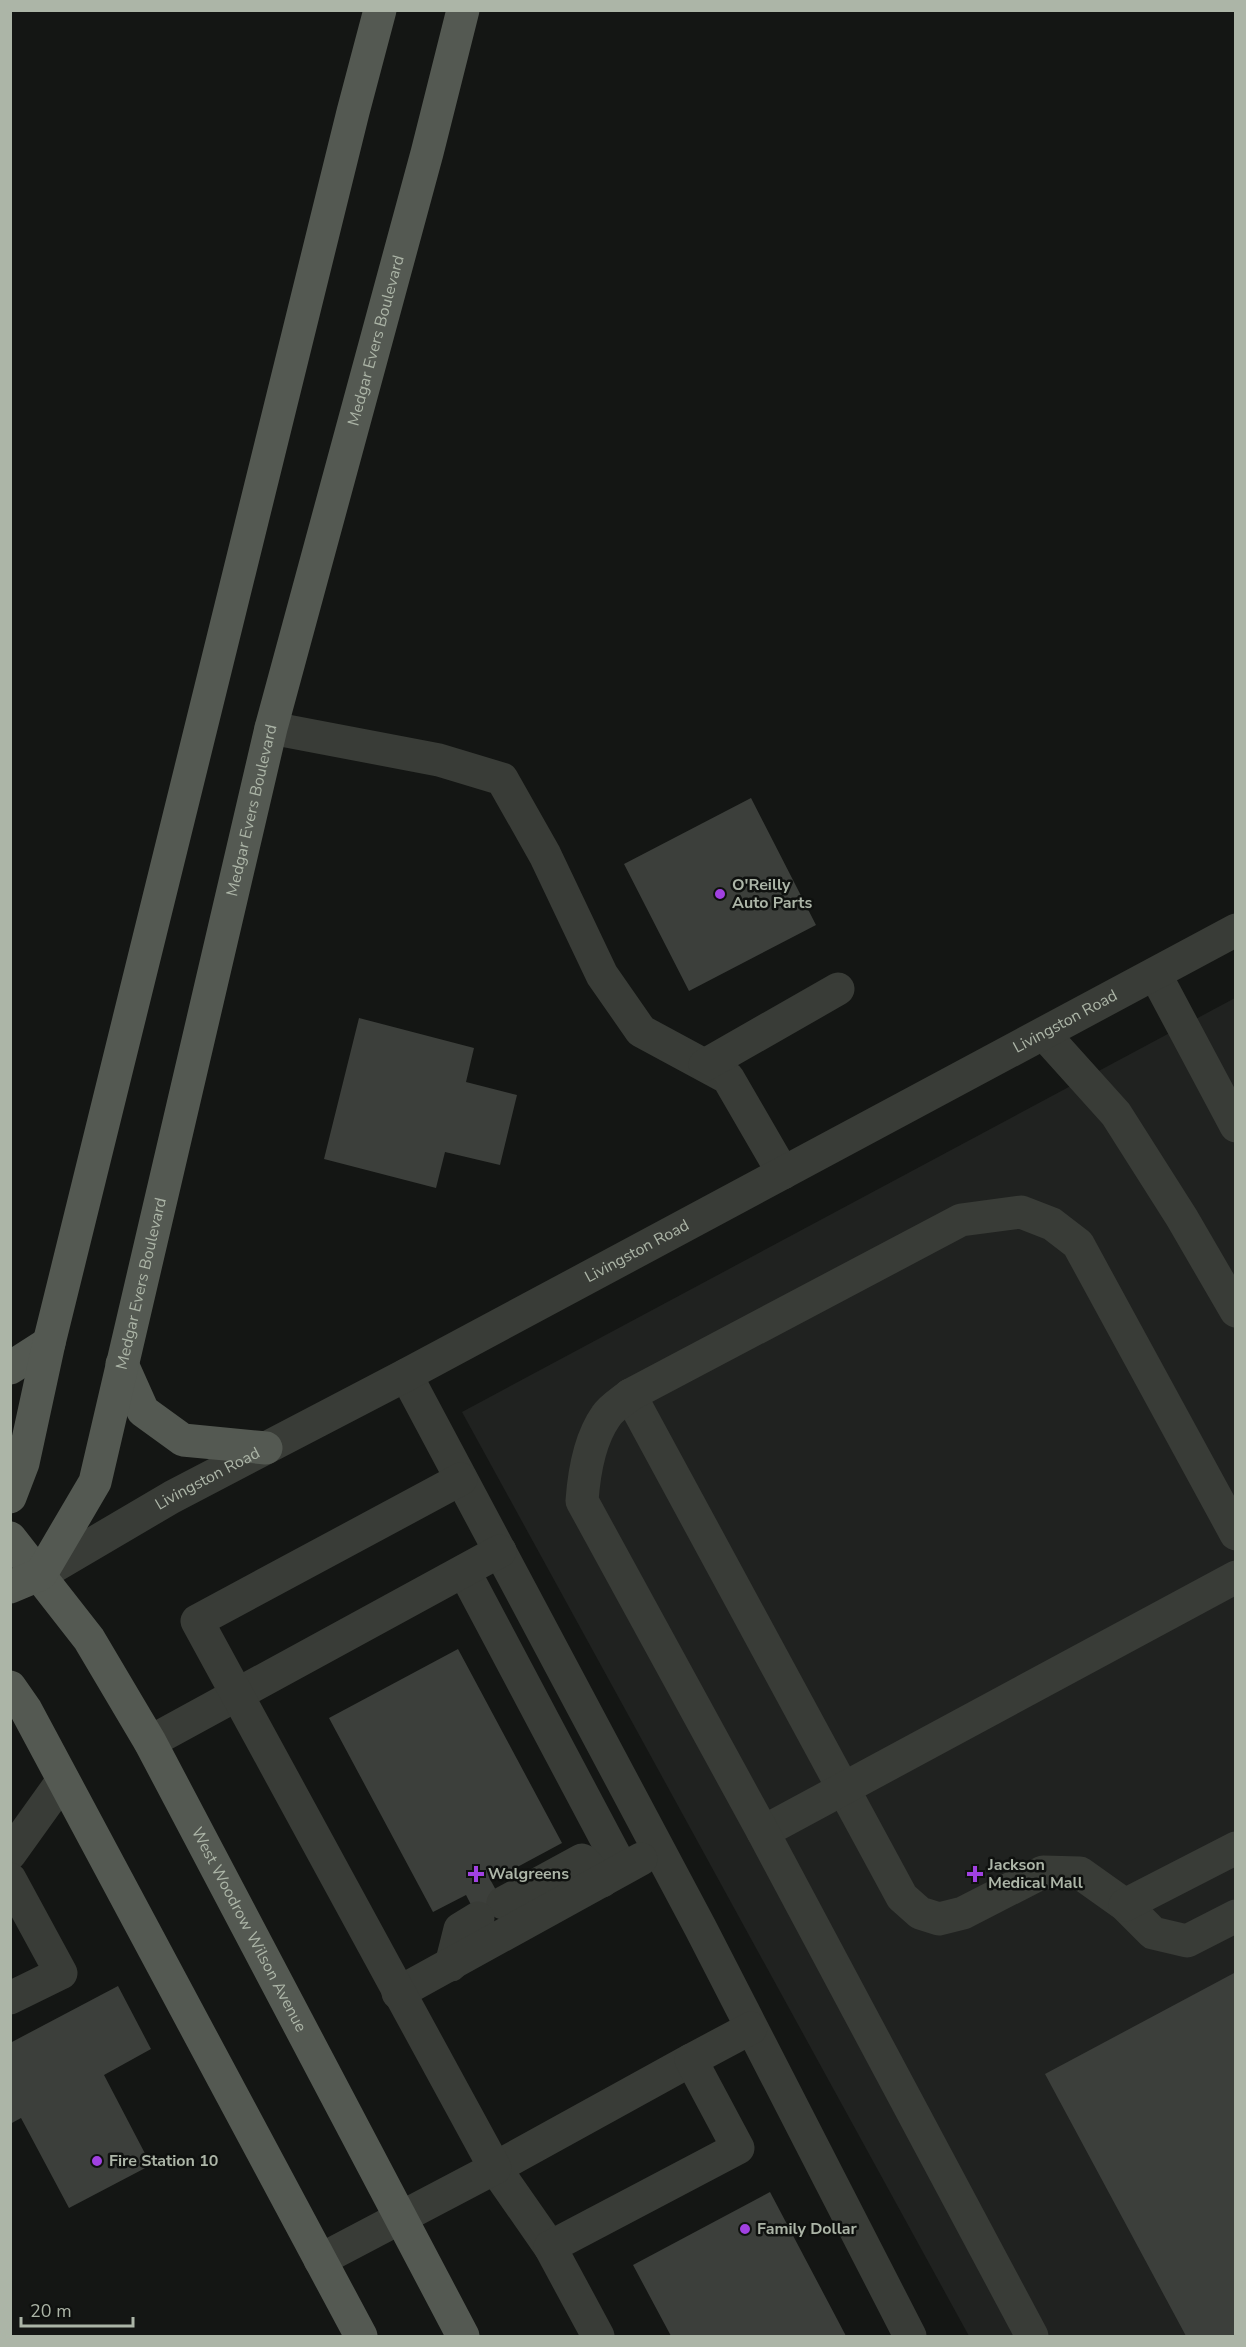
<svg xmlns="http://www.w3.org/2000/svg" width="1246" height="2347" font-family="'Nunito Sans',sans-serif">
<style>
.built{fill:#202220}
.building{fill:#3c3f3b}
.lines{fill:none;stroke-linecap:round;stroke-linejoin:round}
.minor{stroke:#393c37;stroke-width:33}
.major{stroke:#545952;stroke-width:33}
.poi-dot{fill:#a141e1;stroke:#0f110f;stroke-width:2}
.labels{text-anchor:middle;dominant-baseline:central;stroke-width:5;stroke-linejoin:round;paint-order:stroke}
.street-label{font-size:16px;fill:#acb5a7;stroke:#0f110f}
.poi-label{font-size:16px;font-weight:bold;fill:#acb5a7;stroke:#0f110f;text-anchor:start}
</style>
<rect width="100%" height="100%" fill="#141614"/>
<path class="built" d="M1235,998V2336H969L462,1412Z"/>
<path class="building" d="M751,798L816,925L689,991L624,864Z
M359,1018L474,1048L466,1082L517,1095L500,1165L445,1152L436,1188L324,1159Z
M458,1649L562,1843L491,1881L503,1903L481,1924L466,1895L433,1912L329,1718Z
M1236,1972V2336H1186L1045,2074Z
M118,1986L151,2049L104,2075L151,2165L69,2208L21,2118L10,2124V2043Z
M770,2192L846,2336H671L633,2265Z"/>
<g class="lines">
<g class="minor">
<path d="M271,728L439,760L502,779L545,855L602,975L641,1031L728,1078L783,1173"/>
<path d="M1155,974L1236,1126"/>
<path d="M1044,1034L1116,1114L1182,1218L1236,1311"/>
<path d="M705,1065L838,989"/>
<path d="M406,1375L700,1927L910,2336"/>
<path d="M630,1395L902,1897L920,1913L939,1919L963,1913L1043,1872L1080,1873L1125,1905L1153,1933L1187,1941L1236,1916"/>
<path d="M464,1571L622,1869"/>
<path id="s1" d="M41,1574L172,1497L406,1375L1236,930"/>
<path d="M150,1742L500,1551"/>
<path d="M763,1832L1236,1577"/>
<path d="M10,1854L63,1780"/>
<path d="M10,1879L61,1973L10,1998"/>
<path d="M503,1903L582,1860L602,1881"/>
<path d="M1125,1905L1236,1848"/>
<path d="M451,1965L460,1929L478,1918"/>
<path d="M398,1993L641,1859"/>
<path d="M550,2247L495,2168L691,2060"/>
<path d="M320,2260L495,2168L197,1621L461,1479"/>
<path d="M598,2336L550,2247L738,2148L691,2060L751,2028"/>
<path d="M1032,2336L763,1832L582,1501C584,1473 589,1440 606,1416C611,1408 623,1401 630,1395L961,1220L1021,1212L1052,1224L1078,1244L1236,1534"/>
</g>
<g class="major">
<path d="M122,1364L143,1411L183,1440L266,1448"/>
<path d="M10,1368L49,1343"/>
<path d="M10,1497L23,1463L49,1343L353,112L380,10"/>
<path id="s2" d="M10,1538L89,1639L150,1742L463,2336"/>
<path id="s3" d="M10,1587L41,1574L95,1482L271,728L427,153L463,10"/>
<path d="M10,1687L26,1710L361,2336"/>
</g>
</g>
<g class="poi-dot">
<circle cx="720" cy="894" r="6"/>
<path d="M473 1865h6v6h6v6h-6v6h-6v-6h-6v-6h6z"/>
<path d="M972 1865h6v6h6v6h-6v6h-6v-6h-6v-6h6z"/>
<circle cx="97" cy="2161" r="6"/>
<circle cx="745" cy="2229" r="6"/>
</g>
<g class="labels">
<g class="street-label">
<text stroke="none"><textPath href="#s3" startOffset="1316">Medgar Evers Boulevard</textPath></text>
<text stroke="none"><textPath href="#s3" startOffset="830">Medgar Evers Boulevard</textPath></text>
<text stroke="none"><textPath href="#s1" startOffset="1164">Livingston Road</textPath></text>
<text stroke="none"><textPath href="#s1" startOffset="678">Livingston Road</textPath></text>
<text stroke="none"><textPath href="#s3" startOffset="344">Medgar Evers Boulevard</textPath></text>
<text stroke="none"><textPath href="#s1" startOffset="192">Livingston Road</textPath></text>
<text stroke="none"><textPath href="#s2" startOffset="460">West Woodrow Wilson Avenue</textPath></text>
</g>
<g class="poi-label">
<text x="732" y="885">O'Reilly<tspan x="732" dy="18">Auto Parts</tspan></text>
<text x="988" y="1865">Jackson<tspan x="988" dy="18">Medical Mall</tspan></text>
<text x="488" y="1874">Walgreens</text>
<text x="109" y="2161">Fire Station 10</text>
<text x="757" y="2229">Family Dollar</text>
</g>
</g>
<rect width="1246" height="2347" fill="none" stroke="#acb5a7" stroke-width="24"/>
<path d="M21 2317v9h112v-9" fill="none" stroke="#acb5a7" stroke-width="3"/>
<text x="30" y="2317" font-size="18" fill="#acb5a7" stroke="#0f110f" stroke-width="4.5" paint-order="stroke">20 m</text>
</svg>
